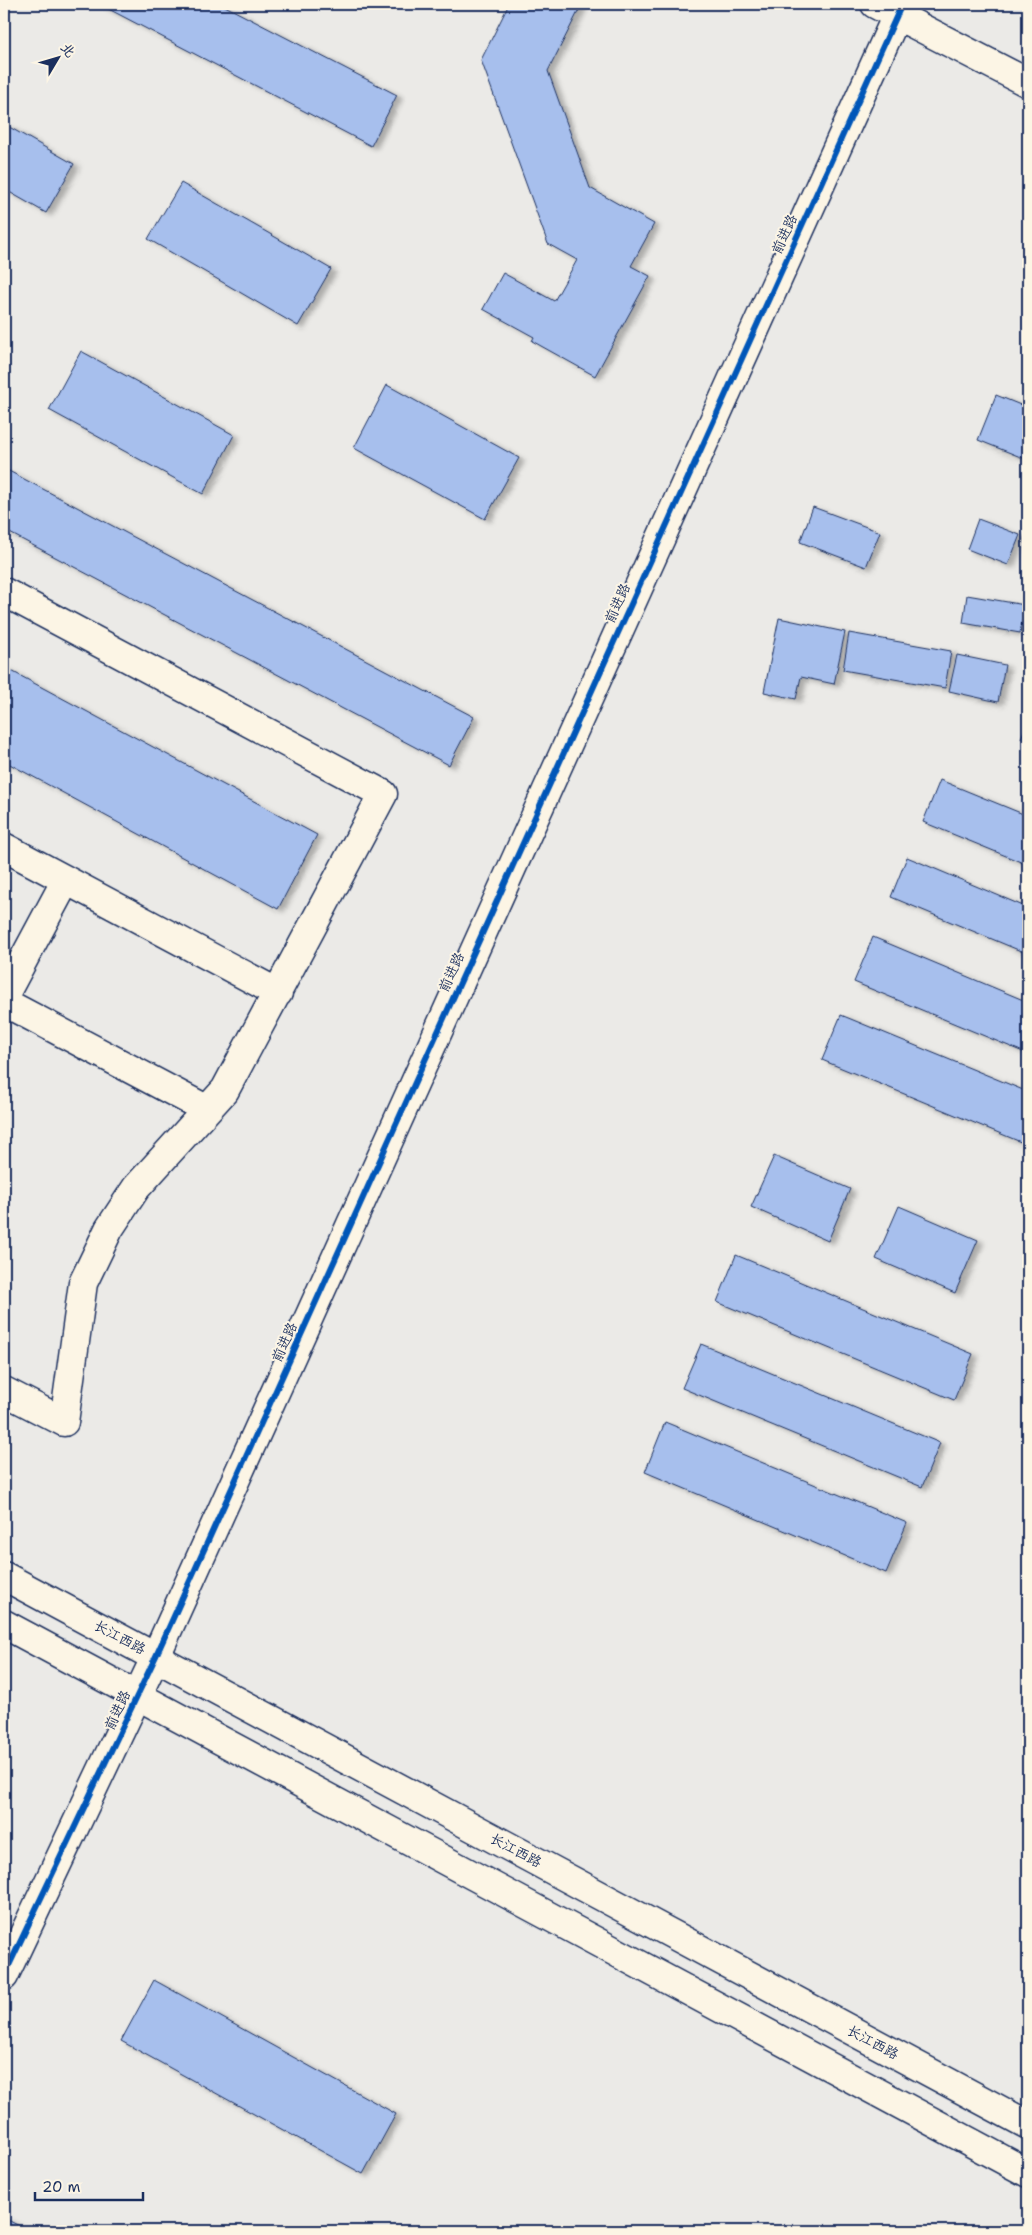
<svg xmlns="http://www.w3.org/2000/svg" width="1032" height="2235" font-family="'Shantell Sans','LXGW WenKai TC',sans-serif">
<style>
.building{fill:#a7bfed;stroke:#1b2f5e;filter:url(#shadow)}
.lines{fill:none;stroke-linecap:round;stroke-linejoin:round}
.minor-casing{stroke:#1b2f5e;stroke-width:31}
.major-casing{stroke:#1b2f5e;stroke-width:31}
.minor{stroke:#fcf5e5;stroke-width:28}
.major{stroke:#fcf5e5;stroke-width:28}
.cycleway-casing{stroke:#fcf5e5;stroke-width:9}
.cycleway{stroke:#0057b8;stroke-width:6}
.labels{text-anchor:middle;dominant-baseline:central;stroke-width:4;stroke-linejoin:round;paint-order:stroke}
.street-label{font-size:14px;fill:#1b2f5e;stroke:#fcf5e5}
</style>
<defs>
<filter id="shadow"><feDropShadow dx="5.5" dy="3" stdDeviation="2.5" flood-color="#0004"/></filter>
</defs>
<rect width="100%" height="100%" fill="#ebeae7"/>
<filter id="ink" filterUnits="userSpaceOnUse"><feTurbulence type="fractalNoise" baseFrequency=".02" numOctaves="2"/><feDisplacementMap in="SourceGraphic" scale="10" xChannelSelector="R" yChannelSelector="G"/><feConvolveMatrix kernelMatrix="1 2 1 2 8 2 1 2 1" color-interpolation-filters="sRGB"/></filter>
<g filter="url(#ink)">
<path class="building" d="M99,4H221L397,95L371,146Z
M509,4H582L548,71L590,188L654,224L631,266L650,276L595,376L532,341L534,337L483,309L503,273L554,301L577,260L548,244L481,60Z
M4,124L74,164L46,213L4,189Z
M181,183L331,269L298,326L148,239Z
M81,351L234,435L203,494L49,410Z
M387,385L519,458L485,519L354,448Z
M996,395L1028,408V460L978,440Z
M7,470L474,717L449,765L4,530V476Z
M813,507L880,532L866,567L800,542Z
M978,519L1020,535L1008,565L967,549Z
M967,595L1025,605L1020,633L963,623Z
M779,618L845,632L834,684L801,677L796,699L764,692Z
M849,633L951,651L945,688L843,670Z
M957,655L1005,665L998,702L949,691Z
M4,667L317,835L278,909L4,761Z
M1028,721V741L1021,738Z
M940,780L1028,816V865L923,822Z
M907,857L1028,908V954L891,897Z
M873,937L1028,1002V1054L854,982Z
M841,1015L1028,1092V1145L822,1060Z
M774,1156L850,1189L828,1241L751,1207Z
M899,1206L978,1240L955,1293L876,1259Z
M736,1255L973,1354L954,1400L717,1302Z
M701,1344L940,1443L922,1487L682,1388Z
M665,1422L907,1523L886,1573L645,1472Z
M154,1980L396,2114L363,2174L121,2041Z
M4,2218L29,2231H4Z"/>
<g class="lines">
<g class="minor-casing">
<path id="minor" d="M875,4L1028,83
M4,592L383,794L225,1090L136,1188L109,1229L83,1283L64,1422L4,1391
M4,847L278,993
M4,996L66,880
M4,1002L206,1109
M4,1976L156,1656L902,4"/>
</g>
<g class="major-casing">
<path id="major" d="M4,1576L1028,2125
M4,1624L1028,2173"/>
</g>
<use href="#minor" class="minor"/>
<use href="#major" class="major"/>
<g class="cycleway-casing">
<path id="cycleway" d="M4,1976L156,1656L902,4"/>
</g>
<use href="#cycleway" class="cycleway"/>
</g>
</g>
<g class="labels">
<g class="street-label">
<text transform="translate(784 234) rotate(-66)">前进路</text>
<text transform="translate(617 603) rotate(-66)">前进路</text>
<text transform="translate(451 972) rotate(-66)">前进路</text>
<text transform="translate(284 1342) rotate(-66)">前进路</text>
<text transform="translate(120 1637) rotate(28)">长江西路</text>
<text transform="translate(117 1710) rotate(-65)">前进路</text>
<text transform="translate(516 1850) rotate(28)">长江西路</text>
<text transform="translate(873 2042) rotate(28)">长江西路</text>
</g>
</g>
<rect width="1032" height="2235" fill="none" stroke="#fcf5e5" stroke-width="20"/>
<rect x="10" y="10" width="1012" height="2215" fill="none" stroke="#1b2f5e" stroke-width="2" filter="url(#ink)"/>
<g transform="translate(58 58) rotate(52)" stroke="#fcf5e5" stroke-width="4" paint-order="stroke">
<path d="M0-4L9 19L0 12L-9 19Z" fill="#1b2f5e"/>
<text y="-8" font-size="14" font-weight="bold" text-anchor="middle" fill="#1b2f5e">北</text>
</g>
<path d="M35 2192v8h108v-8" fill="none" stroke="#1b2f5e" stroke-width="2.5"/>
<text x="42" y="2192" font-size="15" fill="#1b2f5e" stroke="#fcf5e5" stroke-width="4" paint-order="stroke">20 m</text>
</svg>
